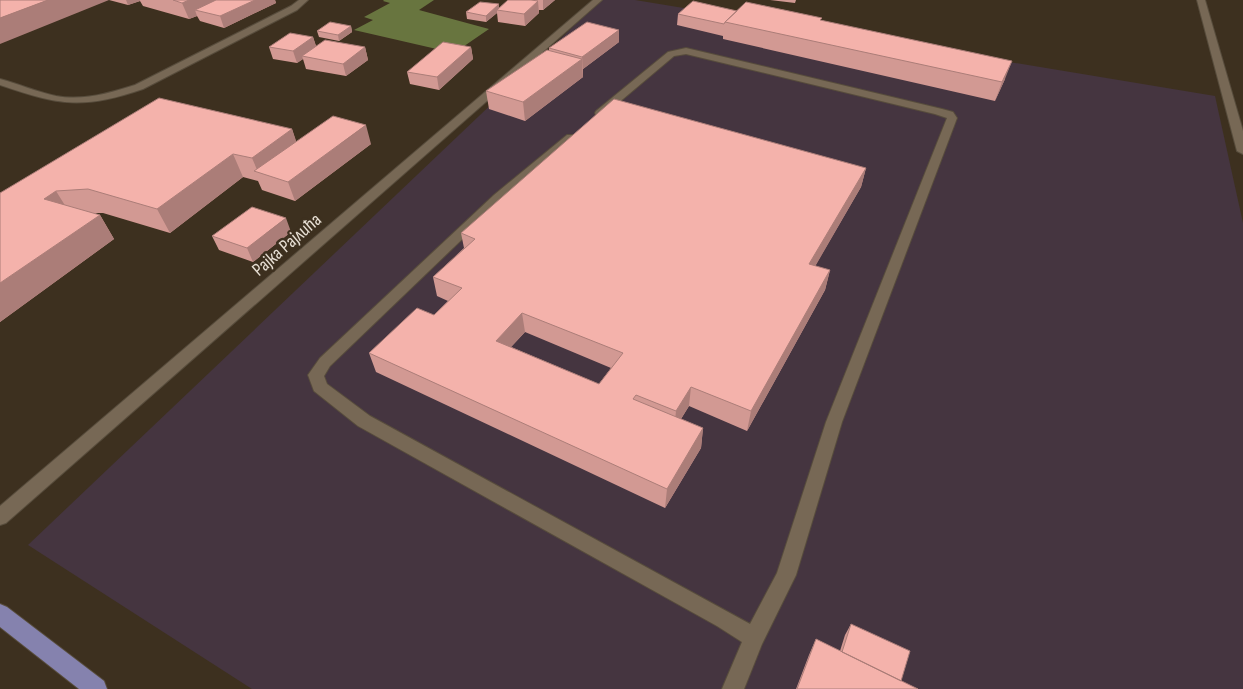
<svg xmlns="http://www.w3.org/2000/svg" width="1243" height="689" font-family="'Sofia Sans Condensed',sans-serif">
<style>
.industrial{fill:#453540}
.forest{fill:#68753f}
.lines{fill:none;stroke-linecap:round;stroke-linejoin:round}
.minor-casing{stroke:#574c3c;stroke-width:2}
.major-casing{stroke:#574c3c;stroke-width:2}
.minor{fill:#776855;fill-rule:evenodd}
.major{fill:#8582ae;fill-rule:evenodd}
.wall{fill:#d29993;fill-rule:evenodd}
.shaded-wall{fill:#ab7d78}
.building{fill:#f4b2ab;stroke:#ab7d78;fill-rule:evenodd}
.labels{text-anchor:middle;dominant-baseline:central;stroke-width:5;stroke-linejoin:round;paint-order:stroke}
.street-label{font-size:19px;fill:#e7dfd4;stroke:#3d301f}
</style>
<rect width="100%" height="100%" fill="#3d301f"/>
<path class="industrial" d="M601,0H635L1215,96L1243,223V689H252L28,545Z"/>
<path class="forest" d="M384,0H434L419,10L489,29L454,53L354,30L373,20L364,17L390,3L383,1Z"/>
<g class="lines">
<g class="minor-casing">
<path id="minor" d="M299,0H308L297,10L143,89C82,110 59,105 0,85V79C19,84 37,92 56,96C83,101 110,93 135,85L291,6Z
M593,0H602L6,523L0,525V506Z
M1197,0H1205L1243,131V154L1237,151Z
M686,48L942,109L953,112L957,118L842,422L796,575L762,644L744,689H722L742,642L717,626L358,426L314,391L308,375L320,358L494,195L567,135H575L577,137L575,139L502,201L330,366L324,376L327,384L370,416L750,624L777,573L826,422L947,118L935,114L686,54L674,56L604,115H596L595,113L596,111L668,52Z"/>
</g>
<g class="major-casing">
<path id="major" d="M0,604L7,607L104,681L107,689H79L0,627Z"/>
</g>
<use href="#minor" class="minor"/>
<use href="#major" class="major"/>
</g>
<path class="wall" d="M109,0H275L276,3L224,28L200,21L197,16L189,19L143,6L140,1L128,5Z
M508,0H555L543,10H539V13L525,26L498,22L497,13L486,22L467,19L466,12L499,4V8Z
M770,0H796L795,3Z
M737,11L821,20L1005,79L995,101L723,39V36L677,25L678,14Z
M351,26L352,32L339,41L319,37L317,31Z
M313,37L316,46L365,47L368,60L346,76L306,69L303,59L297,63L273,59L269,47Z
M619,42L583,69V77L525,121L489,109L486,91L549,50V48Z
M471,47L473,59L439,90L410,84L407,72Z
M292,129L296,142L371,144L295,201L262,190L258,181L243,177L170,233L103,213H94L100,215L114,239L0,322V193Z
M866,168L861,187L815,266L830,270L825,290L747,431L689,406L681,419L703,428L701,448L665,508L376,372L369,353L434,315L448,301L437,296L433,277L464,248L461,233ZM525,332L611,368L599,384L511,347Z
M291,232L253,262L219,250L212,236Z
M851,624L901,681L918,689H796L809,655L816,639L840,651L845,635Z"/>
<path class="shaded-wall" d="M48,0H109L0,44V18Z
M126,0H140V1L128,5Z
M189,0H231L195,10L197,16L189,19L182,3Z
M255,0H275L276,3L224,28L220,16Z
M543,0H555L543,10Z
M538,1L539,13L525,26L524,14Z
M499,4V10H497V13L486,22V16Z
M351,26L352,32L339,41L338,35Z
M619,30V42L583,69L582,57Z
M313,37L317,49L302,56L303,59L297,63L293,51Z
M365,47L368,60L346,76L343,64Z
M471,47L473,59L439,90L437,77Z
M582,59L583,77L525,121L523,102Z
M1012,61L1005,79L995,101L1002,82Z
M366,125L371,144L295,201L288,182Z
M292,129L300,152L258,172L252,158Z
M233,154L243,177L170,233L157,209Z
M866,168L861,187L805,284L809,264Z
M56,191L71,215L44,199Z
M100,215L114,239L0,322V283Z
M286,218L291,232L253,262L247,248Z
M830,270L825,290L747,431L751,411Z
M522,313L525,332L499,360L496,341Z
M691,387L689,406L674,430L676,411Z
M703,428L701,448L665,508L667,489Z"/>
<path class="building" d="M0,0H48L0,18Z
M173,0H189L182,3Z
M216,0H255L220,16L195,10Z
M508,0H531L538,1L524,14L497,10Z
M693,1L737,11L725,22L724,24L678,14Z
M480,2L499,4L486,16L466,12Z
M746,2L822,18L820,20L1012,61L1002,82L725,22Z
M330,22L351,26L338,35L317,31Z
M587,22L619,30L582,57L549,48Z
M290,33L313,37L293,51L269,47Z
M325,40L365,47L343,64L302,56Z
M443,42L471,47L437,77L407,72Z
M547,50L582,59L523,102L486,91Z
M159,98L292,129L252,158L233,154L157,209L88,189L56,191L44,199L100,215L0,283V193Z
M614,99L866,168L809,264L830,270L751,411L691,387L676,411L636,395L633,399L703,428L667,489L369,353L417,308L434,315L462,288L433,277L475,239L461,233ZM522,313L623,353L599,384L496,341Z
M333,116L366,125L288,182L254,171Z
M252,207L286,218L247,248L212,236Z
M851,624L910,651L901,681L842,652Z
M816,639L918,689H797Z"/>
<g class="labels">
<g class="street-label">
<text transform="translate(287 245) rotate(-41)">Рајка Рајлића</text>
</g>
</g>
</svg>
